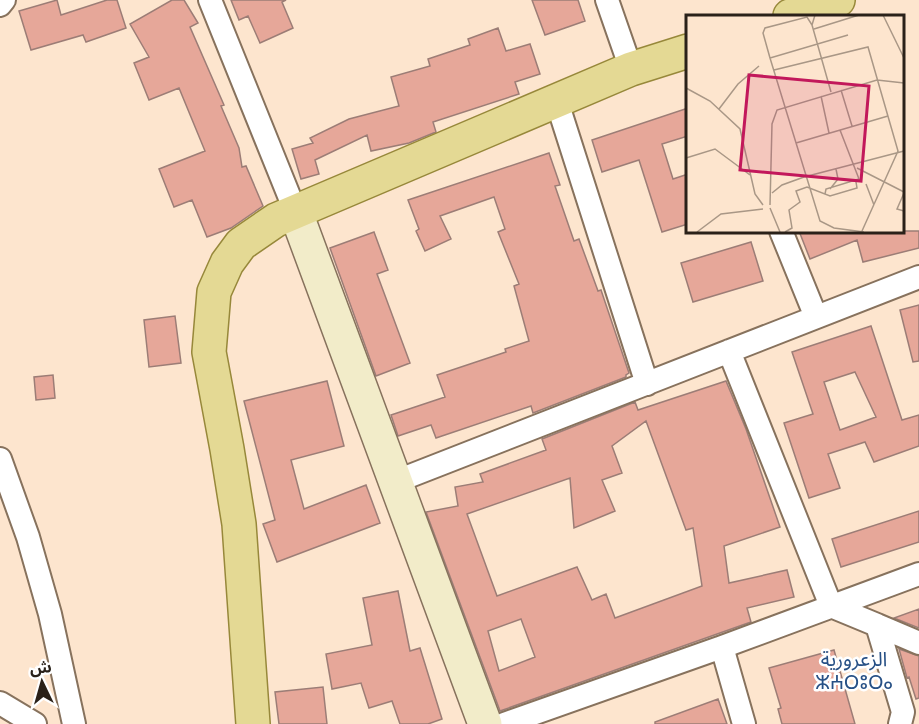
<svg xmlns="http://www.w3.org/2000/svg" width="919" height="724" font-family="Jost,'Noto Sans Arabic','Noto Sans Tifinagh',sans-serif">
<style>
.building{fill:#e6a799;stroke:#9c7d76;stroke-width:1.5;fill-rule:evenodd}
.lines{fill:none;stroke-linecap:round;stroke-linejoin:round}
.street-casing{stroke:#87725d;stroke-width:26}
.secondary-casing{stroke:#87725d;stroke-width:36}
.primary-casing{stroke:#97883a;stroke-width:36}
.street{stroke:#fff;stroke-width:22}
.secondary{stroke:#f2ecc9;stroke-width:33}
.primary{stroke:#e4d994;stroke-width:33}
.labels{text-anchor:middle;dominant-baseline:central;stroke-width:5;stroke-linejoin:round;paint-order:stroke}
.quarter-label{font-size:20px;fill:#275085;stroke:#fff}
.inset-road{fill:none;stroke:#a99786;stroke-width:1.5}
.view{fill:#c2185b;fill-opacity:0.15;stroke:#c2185b;stroke-width:3}
.inset-edge{fill:none;stroke:#2a2119;stroke-width:3}
</style>
<rect width="100%" height="100%" fill="#fde5ce"/>
<path class="building" d="M57,0L61,15L107,0H117L126,28L86,42L83,35L31,50L19,11Z
M172,0H184L198,23L190,27L224,105L221,106L239,148L242,167L246,166L263,206L231,228L207,237L192,200L174,207L159,169L205,151L179,88L149,100L134,63L149,57L130,24Z
M231,0H286L282,2L293,28L260,43L248,16L239,20Z
M532,0H578L585,21L545,35Z
M498,28L506,51L530,44L540,74L515,82L519,94L433,122L436,132L409,143L371,151L367,135L315,160L319,174L301,179L292,149L313,143L310,138L349,119L399,106L391,77L430,66L428,59L470,45L468,39Z
M688,108V136L662,144L673,179L688,174V224L662,232L639,160L602,172L592,140Z
M549,153L560,185L555,186L574,241L579,239L598,291L601,290L629,373L626,375V377L533,413L531,406L436,438L431,425L398,436L391,415L445,397L437,375L506,352L505,349L529,341L514,286L519,284L498,232L505,229L494,197L440,216L451,239L425,251L416,231L419,229L408,200Z
M799,231H919V248L863,262L857,240L810,259Z
M374,232L388,270L377,274L410,363L376,376L330,248Z
M751,242L763,281L693,302L681,263Z
M919,305V361L913,362L900,310Z
M175,316L181,363L149,367L144,320Z
M871,326L902,420L919,415V446L874,462L865,442L828,454L840,488L809,498L784,423L813,414L792,352ZM855,372L876,417L840,430L824,382Z
M53,375L55,398L36,400L34,377Z
M327,381L344,446L291,460L304,509L366,485L380,523L277,562L263,524L275,520L244,401Z
M726,381L746,429L780,527L724,546L729,583L787,570L794,597L747,608L751,622L500,711L426,512L458,506L455,487L483,482L480,474L546,450L542,439L635,402L638,410ZM646,421L686,530L693,528L702,586L615,618L606,594L592,600L577,567L497,596L467,514L570,478L574,528L615,511L602,480L622,473L612,446ZM521,619L535,657L499,671L488,631Z
M919,511V542L841,567L832,539Z
M398,591L410,651L420,648L442,719L428,724H400L392,701L369,708L361,683L332,689L326,654L372,645L363,598Z
M919,609V628L894,618Z
M899,649L919,656V698L916,699L909,677L907,678Z
M834,650L855,724H782L778,709L781,708L769,668Z
M323,687L327,724H279L275,692Z
M718,699L727,724H655V722Z"/>
<g class="lines">
<g class="street-casing">
<path id="street" d="M210,0L296,213
M607,0L631,69
M0,5L4,0
M557,102L647,384
M781,231L816,317
M729,351L831,606L877,625L903,712L900,724
M0,459L28,537L50,614L74,724
M397,481L919,277
M877,625L919,643
M722,647L744,724
M0,703L35,724
M504,724L722,647L919,574"/>
</g>
<g class="secondary-casing">
<path id="secondary" d="M296,213L485,724"/>
</g>
<g class="primary-casing">
<path id="primary" d="M790,16L838,0
M253,724L239,524L227,449L209,352L214,292L227,263L241,244L276,220L631,69L688,51"/>
</g>
<use href="#street" class="street"/>
<use href="#secondary" class="secondary"/>
<use href="#primary" class="primary"/>
</g>
<g class="labels">
<g class="quarter-label">
<text x="854" y="659">الزعرورية<tspan x="854" dy="23">ⵣⵄⵔⵓⵔⴰ</tspan></text>
</g>
</g>
<g transform="translate(686 15)">
<rect width="218" height="218" fill="#fde5ce"/>
<path class="inset-road" d="M129,0L126,10L145,77M197,0L218,43M128,14L173,0M84,43L77,18L79,13L121,2L126,10M88,55L182,32L212,136L176,216M0,73L24,86L54,114L69,179L77,190M155,75L166,111M135,81L143,118M99,92L84,43L162,20M99,92L134,206L148,213L178,217M33,94L52,69L73,51M110,128L202,101M0,143L29,134L64,160M171,153L218,177M180,169L188,190M144,174L152,164L150,154M86,178L96,170L118,162L218,136M218,178L211,194L218,196M139,179L140,174L173,164L154,115M84,190L86,109L91,95L191,65L218,68M84,193L94,217M11,217L35,199L77,194M99,217L106,213L103,195L114,187L110,176L121,172L144,181L171,173L170,167"/>
<path class="view" d="M63,60L183,71L175,166L54,155Z"/>
<rect width="218" height="218" class="inset-edge"/>
</g>
<g transform="translate(42 682) rotate(355)" stroke="#ffffff" stroke-width="4.5" paint-order="stroke">
<path d="M0-4.5L10 22L0 15L-10 22Z" fill="#2a2119"/>
<text y="-9" font-size="16" font-weight="bold" text-anchor="middle" fill="#2a2119">ش</text>
</g>
</svg>
